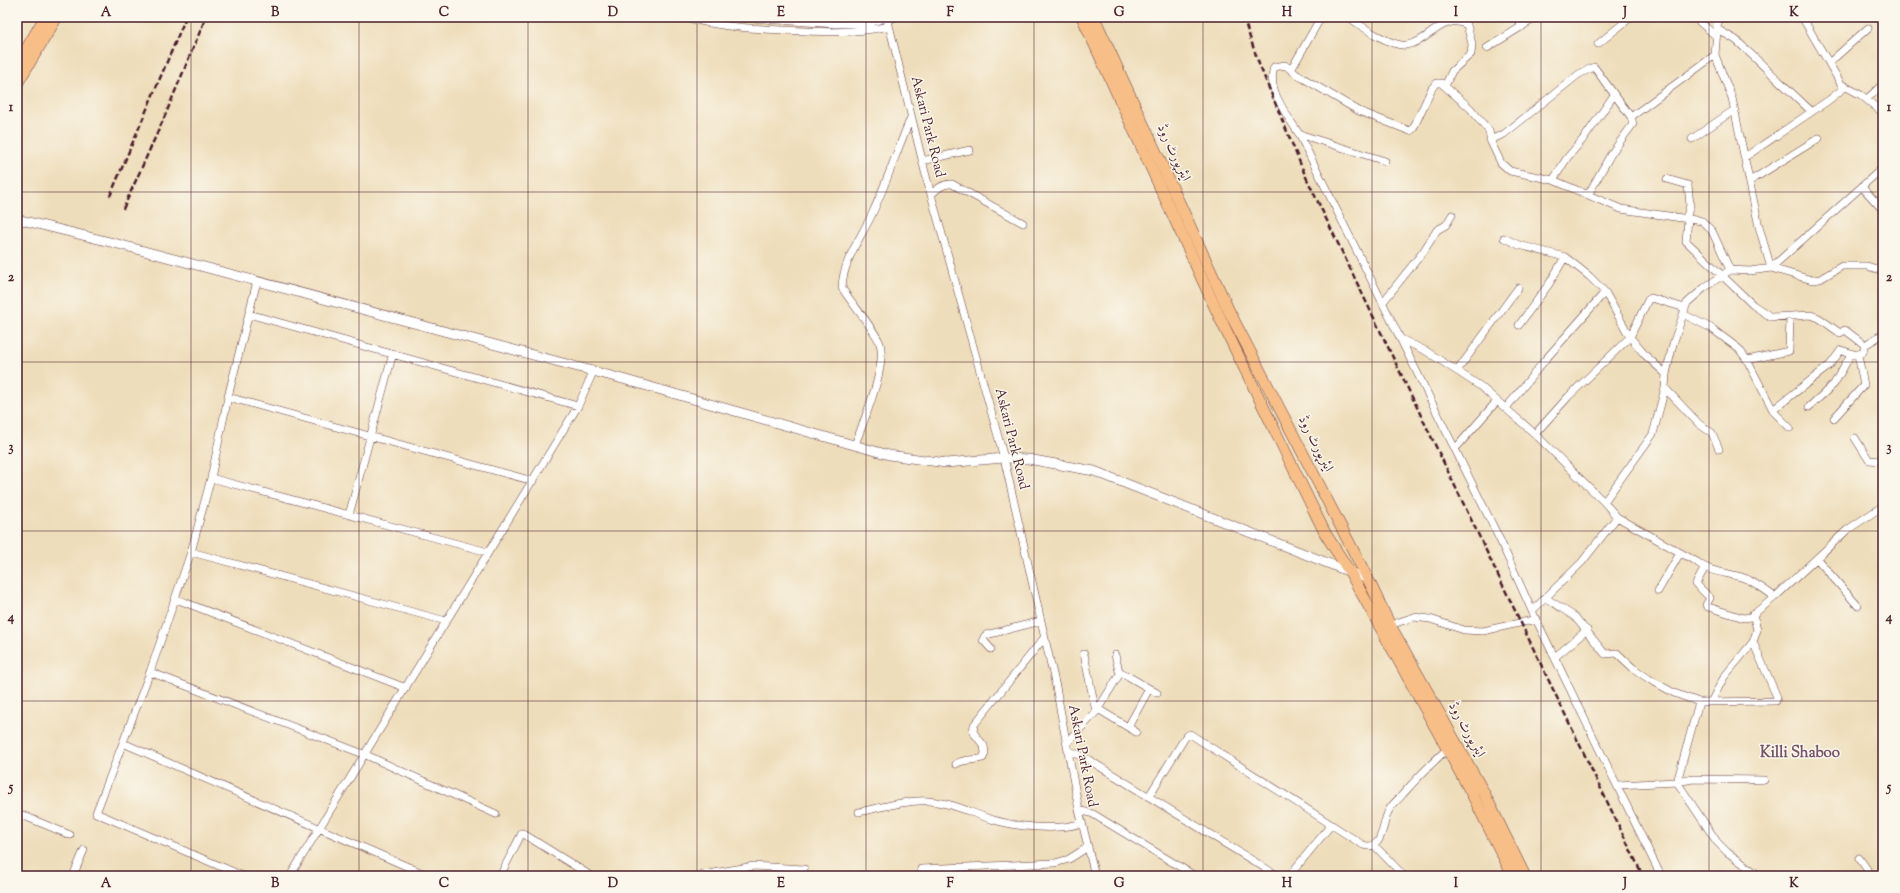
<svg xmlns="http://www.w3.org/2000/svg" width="1900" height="893" font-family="'Sorts Mill Goudy',Amiri,serif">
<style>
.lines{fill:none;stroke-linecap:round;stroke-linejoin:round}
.minor-casing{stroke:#633c40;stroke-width:8}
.tertiary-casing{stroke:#633c40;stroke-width:10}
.primary-casing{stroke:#633c40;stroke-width:12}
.minor{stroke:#fff;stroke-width:7}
.tertiary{stroke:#fff;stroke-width:9}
.primary{stroke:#f7be88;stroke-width:11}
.rail{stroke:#4a1f2b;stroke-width:2.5;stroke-dasharray:6 3;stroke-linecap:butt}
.grid{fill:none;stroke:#4a1f2b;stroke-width:1;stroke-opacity:0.55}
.labels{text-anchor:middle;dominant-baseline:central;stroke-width:3;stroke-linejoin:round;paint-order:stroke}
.street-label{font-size:14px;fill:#4a1f2b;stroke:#fbf7ec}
.neighbourhood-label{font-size:15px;font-weight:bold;fill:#775168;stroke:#fbf7ec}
.neatline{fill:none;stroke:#4a1f2b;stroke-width:1.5}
.grid-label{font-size:13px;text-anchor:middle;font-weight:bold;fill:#4a1f2b}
</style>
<rect width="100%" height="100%" fill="#fbf7ec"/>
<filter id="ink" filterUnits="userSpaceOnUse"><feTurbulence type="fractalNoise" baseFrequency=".025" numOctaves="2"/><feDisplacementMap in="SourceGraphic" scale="8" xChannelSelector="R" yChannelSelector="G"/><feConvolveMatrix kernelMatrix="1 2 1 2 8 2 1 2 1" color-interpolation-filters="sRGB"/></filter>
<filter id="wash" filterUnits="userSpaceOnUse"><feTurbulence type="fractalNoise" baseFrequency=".012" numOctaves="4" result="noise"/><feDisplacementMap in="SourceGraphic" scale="16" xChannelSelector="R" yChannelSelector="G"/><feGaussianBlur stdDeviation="0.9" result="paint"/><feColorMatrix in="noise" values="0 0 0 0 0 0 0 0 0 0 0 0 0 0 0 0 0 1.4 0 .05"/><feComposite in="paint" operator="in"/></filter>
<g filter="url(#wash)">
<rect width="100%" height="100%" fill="#eeddba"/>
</g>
<g filter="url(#ink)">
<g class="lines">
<g class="minor-casing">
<path id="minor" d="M685,17C717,27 749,28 782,30C819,32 853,34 889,26
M737,17L835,24L869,23L886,18L888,21
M895,17L888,21L927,180L1004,458L1056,687L1079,810L1095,876
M1349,17C1360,26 1392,47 1406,45C1429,43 1442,12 1467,25L1472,44L1471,54L1452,71L1445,86
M1517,17L1522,27
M1694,17L1716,36
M1718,17L1715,55L1732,98L1759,227L1771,268L1878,172
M1802,17L1841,84L1861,95L1883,113
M1717,29L1736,40L1811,111
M1598,44L1631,17
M1487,48L1537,17
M1829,63L1868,28
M1291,70L1321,17
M1867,99L1883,84
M1631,117L1715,55
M1299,134L1500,540L1532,611L1661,876
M1692,139L1734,110
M1490,140L1504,134L1579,74L1594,67L1631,117L1633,124L1611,154L1588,195
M1745,157L1829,100L1845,87
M922,161L970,150
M1385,161L1299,134C1288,116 1266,90 1274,67L1285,65L1296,74L1359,111L1410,131L1413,129L1432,88L1437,83H1441L1470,108L1489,131L1491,142L1501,163L1510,171L1553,180L1621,209L1702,221L1712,231L1730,270
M1667,179L1688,185L1690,205L1686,219
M1553,180L1567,158L1585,137L1614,95
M1750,181L1819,138
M1862,187L1883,210
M931,195C937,189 943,183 952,184L1023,223
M1688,219L1686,241L1753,305L1771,317L1811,315L1819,318L1840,333L1845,330L1865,345L1883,334
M1504,238L1519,245L1565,257L1589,276L1605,292L1630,337L1645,355L1666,374
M1383,302L1423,252L1437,230L1446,225L1452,215
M249,314L578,406
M1683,314L1711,328L1739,349L1747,360L1774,412L1790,428
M1519,325L1549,284L1565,257
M1401,339L1426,351L1480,386L1535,434L1604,502L1617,517L1697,562C1711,574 1732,572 1749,580C1758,585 1767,591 1775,597L1847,530L1883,506
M1747,360L1789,351L1790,317
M1457,371L1518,288
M1881,382L1883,388
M1665,388L1699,424L1712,433L1719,449
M228,397L533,481
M1809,407L1834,384L1851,354
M1506,408L1545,360L1605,292
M1773,410L1830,365L1841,350L1857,355L1863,352L1865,345
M1834,418L1864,385L1858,355
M1535,434L1568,397L1630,337L1648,300L1651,298L1685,308
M1855,438L1869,460L1880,461L1883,464
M855,445C863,422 889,363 879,341C871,325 852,304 842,288C843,259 862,237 873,212C887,181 898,148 911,117
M1455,449L1497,401
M211,478L488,552
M1604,502L1653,434L1665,388L1666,374L1673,344L1687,303L1704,288L1730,270L1750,271L1771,268L1812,280L1820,279L1842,266H1867L1883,271
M349,515L393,353
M191,552L446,621
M1817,559L1858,606
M1704,569L1696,584L1710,598L1706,605L1708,607L1744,618L1750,617L1775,597
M1658,591L1680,553
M1546,598L1575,617L1605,654L1617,653L1633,668L1649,679L1674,693L1699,702L1776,701L1777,697L1753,642L1757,630L1753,614
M176,599L406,688
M1532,611L1582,562L1617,517
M1390,625L1414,617L1430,619L1464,630L1483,631L1537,619
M991,649L983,640L984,637L986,635L1041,621
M1084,654L1096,712
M1115,655L1119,671L1157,693
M1555,657L1587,630
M150,672L366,755L496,814
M1699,702L1677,782L1717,842L1727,852L1757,874V876
M1711,702L1724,677L1753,642
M1098,709L1136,732
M1128,727L1149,689
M123,743L429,876
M1067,743L1096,712L1121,672
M1068,750L1089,760L1278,876
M956,764C964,758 973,761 983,758L985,753L984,746L973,732L974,725L1044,638
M1617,785L1677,782L1693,779L1764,780
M1149,796L1186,736L1190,734L1363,845C1384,852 1382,822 1389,810C1392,804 1399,799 1403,794C1417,778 1432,763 1447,749
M1079,810L1093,814L1195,876
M859,812C878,808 910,799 929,801C954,803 970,813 994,820C1017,827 1059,831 1082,823
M17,813L70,835
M1374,845L1404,876
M1859,858L1872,876
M921,869L1055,863L1069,859L1088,847
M73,876L84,850
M243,876L96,813L150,672L191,552L211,478L228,397L257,281
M290,876L578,406L593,372
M500,876L522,833L591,876
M697,876L754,866L804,869
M1289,876L1331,825"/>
</g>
<g class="tertiary-casing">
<path id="tertiary" d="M17,219L118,244L619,378L889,455L946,463L1004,458L1028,459L1094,471L1368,579"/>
</g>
<g class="primary-casing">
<path id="primary" d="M1082,17L1219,316L1325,533L1351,574L1472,794L1513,876
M1094,17L1229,311L1368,579L1390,625L1484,793L1525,876
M17,65L45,17
M17,84L57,17"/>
</g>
<use href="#minor" class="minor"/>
<use href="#tertiary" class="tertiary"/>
<use href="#primary" class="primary"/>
<path class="rail" d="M1243,17L1259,64L1305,175L1643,876
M110,196L186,17
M123,209L164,118L206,17"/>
</g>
</g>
<path class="grid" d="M191,17V876M359,17V876M528,17V876M697,17V876M866,17V876M1034,17V876M1203,17V876M1372,17V876M1541,17V876M1709,17V876M17,192H1883M17,362H1883M17,531H1883M17,701H1883"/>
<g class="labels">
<g class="street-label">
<text transform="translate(927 127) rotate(76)">Askari Park Road</text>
<text transform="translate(1173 153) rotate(65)">ایئرپورٹ روڈ</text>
<text transform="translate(1011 439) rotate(76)">Askari Park Road</text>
<text transform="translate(1315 444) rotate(63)">ایئرپورٹ روڈ</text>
<text transform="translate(1466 730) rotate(61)">ایئرپورٹ روڈ</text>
<text transform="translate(1082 756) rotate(79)">Askari Park Road</text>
</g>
<g class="neighbourhood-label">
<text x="1800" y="753">Killi Shaboo</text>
</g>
</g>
<rect width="1900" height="893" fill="none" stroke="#fbf7ec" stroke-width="44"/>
<rect x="22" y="22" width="1856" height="849" class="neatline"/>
<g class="grid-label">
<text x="106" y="16">A</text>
<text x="275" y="16">B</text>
<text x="444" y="16">C</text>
<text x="613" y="16">D</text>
<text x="781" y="16">E</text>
<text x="950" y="16">F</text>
<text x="1119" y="16">G</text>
<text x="1287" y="16">H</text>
<text x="1456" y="16">I</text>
<text x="1625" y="16">J</text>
<text x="1794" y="16">K</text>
<text x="11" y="111">1</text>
<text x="1889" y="111">1</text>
<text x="11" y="281">2</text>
<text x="1889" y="281">2</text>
<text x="11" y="451">3</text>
<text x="1889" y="451">3</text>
<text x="11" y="621">4</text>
<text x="1889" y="621">4</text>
<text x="11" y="791">5</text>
<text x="1889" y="791">5</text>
<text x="106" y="887">A</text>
<text x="275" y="887">B</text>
<text x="444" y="887">C</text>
<text x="613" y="887">D</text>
<text x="781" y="887">E</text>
<text x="950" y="887">F</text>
<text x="1119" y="887">G</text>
<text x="1287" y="887">H</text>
<text x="1456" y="887">I</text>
<text x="1625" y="887">J</text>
<text x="1794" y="887">K</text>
</g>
</svg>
